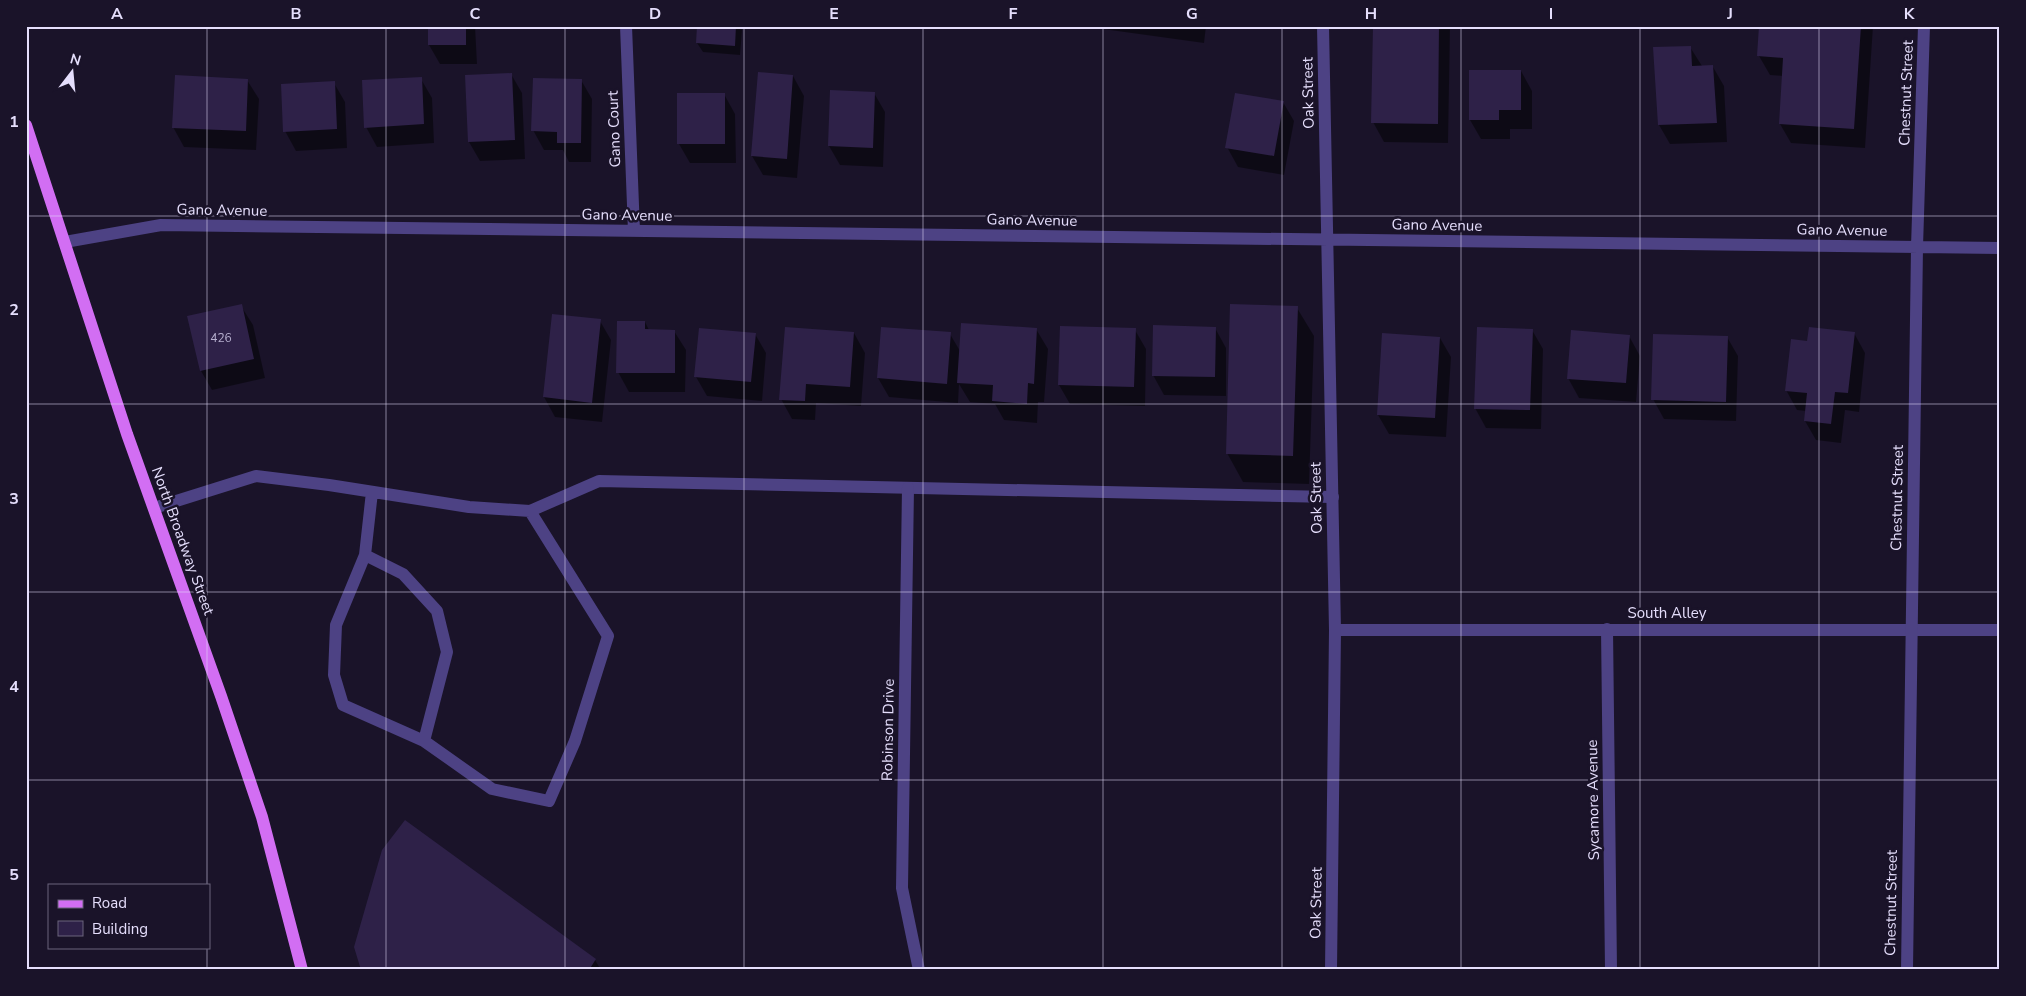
<svg xmlns="http://www.w3.org/2000/svg" width="2026" height="996" font-family="'Nunito Sans',sans-serif">
<style>
.shadow{fill:#0007}
.building{fill:#2e2148}
.lines{fill:none;stroke-linecap:round;stroke-linejoin:round}
.lane{stroke:#4d4284;stroke-width:12}
.street{stroke:#4d4284;stroke-width:12}
.primary{stroke:#d26ef3;stroke-width:12}
.grid{fill:none;stroke:#e5defc;stroke-width:1;stroke-opacity:0.55}
.labels{text-anchor:middle;dominant-baseline:central;stroke-width:5;stroke-linejoin:round;paint-order:stroke}
.number-label{font-size:12px;fill:#b7afcf}
.street-label{font-size:15px;fill:#e5defc;stroke:#1a1329}
.neatline{fill:none;stroke:#e5defc;stroke-width:2}
.grid-label{font-size:16px;text-anchor:middle;font-weight:bold;fill:#e5defc}
</style>
<rect width="100%" height="100%" fill="#1a1329"/>
<path class="shadow" d="M429,26H475L477,64H440L429,45Z
M699,26H740L742,30L740,55L703,52L697,43Z
M1102,26H1206L1204,43L1103,29Z
M1374,26H1450L1448,143L1384,142L1373,122Z
M1761,26H1873L1865,148L1791,143L1780,124L1783,76L1770,75L1759,56Z
M1690,47L1702,66L1713,67L1724,86L1727,142L1670,144L1659,125L1655,49Z
M1521,71L1532,91V129H1510V139H1481L1470,120Z
M511,74L522,93L525,159L480,161L469,142Z
M759,74L793,76L804,96L797,178L763,175L752,156Z
M421,79L432,98L434,143L377,147L366,127Z
M247,80L259,99L256,150L184,147L173,127Z
M581,80L592,99L591,162H569L563,150H544L533,130Z
M334,83L345,102L347,148L296,151L285,131Z
M874,93L885,112L883,167L840,165L829,146Z
M724,94L735,114L736,163H690L679,144Z
M1283,102L1294,121L1284,175L1238,167L1227,147Z
M241,306L253,325L265,378L212,390L201,371Z
M1297,308L1314,336L1309,484L1243,482L1227,453Z
M554,315L600,321L611,340L602,422L555,417L544,397Z
M645,322L649,330L674,331L686,350L685,392H629L618,372Z
M1215,328L1226,348V396L1164,395L1153,375Z
M1036,329L1048,349L1044,402H1038L1037,423L1004,420L995,404L970,402L959,384L958,403L889,397L878,378L950,334L960,351Z
M1135,330L1146,349L1145,406L1070,404L1059,385Z
M1532,330L1543,349L1541,429L1486,428L1475,408Z
M854,333L865,353L861,406L816,403L815,420L792,419L781,399Z
M1854,333L1865,353L1859,412L1845,410L1841,443L1816,440L1805,421L1806,411L1797,410L1786,390L1809,342Z
M755,334L766,353L762,401L707,396L696,377Z
M1629,336L1640,356L1636,402L1579,398L1568,378Z
M1727,337L1738,356L1736,421L1664,419L1653,399Z
M1440,338L1451,357L1446,437L1389,434L1378,415Z
M405,822L595,960L601,970H362Z"/>
<path class="building" d="M428,26H466V45H428Z
M697,26H736L735,46L696,43Z
M1373,26H1439L1438,124L1371,123Z
M1759,26H1861L1854,129L1779,124L1783,58L1757,56Z
M1691,46L1692,66L1713,65L1717,123L1658,125L1653,47Z
M1469,70H1521V110H1499V120H1469Z
M758,72L793,75L787,159L751,156Z
M512,73L515,140L468,142L465,75Z
M175,75L248,79L246,131L172,128Z
M422,77L424,124L364,128L362,80Z
M533,78L582,79L581,143H557V132L531,131Z
M335,81L337,129L283,132L281,84Z
M830,90L875,92L873,148L828,146Z
M677,93H725V144H677Z
M1235,93L1284,101L1274,156L1225,148Z
M242,304L254,359L200,371L187,316Z
M1230,304L1298,306L1293,456L1226,454Z
M552,314L601,319L592,403L543,397Z
M617,321H645V329L675,330V373H616Z
M961,323L1037,328L1034,384L1028,383L1027,404L992,401L993,385L957,383Z
M1153,325L1216,327L1215,377L1152,376Z
M1060,326L1136,328L1134,387L1058,385Z
M785,327L854,332L850,387L806,384L805,401L779,400Z
M881,327L951,332L947,384L877,378Z
M1477,327L1533,329L1530,410L1474,409Z
M1809,327L1855,332L1848,393L1835,392L1831,424L1804,421L1807,393L1785,391L1791,339L1807,341Z
M699,328L756,333L751,382L694,377Z
M1571,330L1630,335L1626,383L1567,379Z
M1382,333L1440,337L1435,418L1377,415Z
M1653,334L1728,336L1726,402L1651,400Z
M405,820L596,959L589,970H361L354,947L382,850Z"/>
<g class="lines">
<path class="lane" d="M372,492L365,555L403,574L437,611L447,652L424,741
M154,508L256,476L329,485L469,507L530,511L599,481L1333,497
M365,555L336,625L334,675L343,705L424,741L492,789L549,801L575,741L608,636L530,511
M1607,629L1611,970
M1335,630H2000"/>
<path class="street" d="M626,26L634,231
M1323,26L1335,630L1331,970
M65,242L161,225L2000,248
M908,488L902,888L919,970
M1907,970L1917,247L1924,26"/>
<path class="primary" d="M26,125L127,434L221,696L262,817L302,970"/>
</g>
<path class="grid" d="M207,26V885M386,26V970M565,26V970M744,26V970M923,26V970M1103,26V970M1282,26V970M1461,26V970M1640,26V970M1819,26V970M26,216H2000M26,404H2000M26,592H2000M26,780H2000M207,947V970"/>
<g class="labels">
<g class="number-label">
<text x="221" y="338">426</text>
</g>
<g class="street-label">
<text transform="translate(1308 93) rotate(-91)">Oak Street</text>
<text transform="translate(1906 93) rotate(-88)">Chestnut Street</text>
<text transform="translate(614 129) rotate(-92)">Gano Court</text>
<text transform="translate(222 210) rotate(1)">Gano Avenue</text>
<text transform="translate(627 215) rotate(1)">Gano Avenue</text>
<text transform="translate(1032 220) rotate(1)">Gano Avenue</text>
<text transform="translate(1437 225) rotate(1)">Gano Avenue</text>
<text transform="translate(1842 230) rotate(1)">Gano Avenue</text>
<text transform="translate(1316 498) rotate(-91)">Oak Street</text>
<text transform="translate(1897 498) rotate(-89)">Chestnut Street</text>
<text transform="translate(183 541) rotate(70)">North Broadway Street</text>
<text x="1667" y="613">South Alley</text>
<text transform="translate(888 730) rotate(-89)">Robinson Drive</text>
<text transform="translate(1593 800) rotate(-91)">Sycamore Avenue</text>
<text transform="translate(1316 903) rotate(-89)">Oak Street</text>
<text transform="translate(1891 903) rotate(-89)">Chestnut Street</text>
</g>
</g>
<rect width="2026" height="996" fill="none" stroke="#1a1329" stroke-width="55"/>
<rect x="48" y="884" width="162" height="65" fill="#1a1329" stroke="#6b647d"/>
<rect x="58" y="900" width="25" height="8" fill="#d26ef3" stroke="#6b647d"/>
<text x="92" y="908" font-size="15" fill="#e5defc">Road</text>
<rect x="58" y="921" width="25" height="15" fill="#2e2148" stroke="#6b647d"/>
<text x="92" y="934" font-size="15" fill="#e5defc">Building</text>
<g transform="translate(72 72) rotate(16)" stroke="#1a1329" stroke-width="4" paint-order="stroke">
<path d="M0-4L9 19L0 12L-9 19Z" fill="#e5defc"/>
<text y="-8" font-size="14" font-weight="bold" text-anchor="middle" fill="#e5defc">N</text>
</g>
<rect x="28" y="28" width="1970" height="940" class="neatline"/>
<g class="grid-label">
<text x="117" y="19">A</text>
<text x="296" y="19">B</text>
<text x="475" y="19">C</text>
<text x="655" y="19">D</text>
<text x="834" y="19">E</text>
<text x="1013" y="19">F</text>
<text x="1192" y="19">G</text>
<text x="1371" y="19">H</text>
<text x="1551" y="19">I</text>
<text x="1730" y="19">J</text>
<text x="1909" y="19">K</text>
<text x="14" y="127">1</text>
<text x="14" y="315">2</text>
<text x="14" y="504">3</text>
<text x="14" y="692">4</text>
<text x="14" y="880">5</text>
</g>
</svg>
